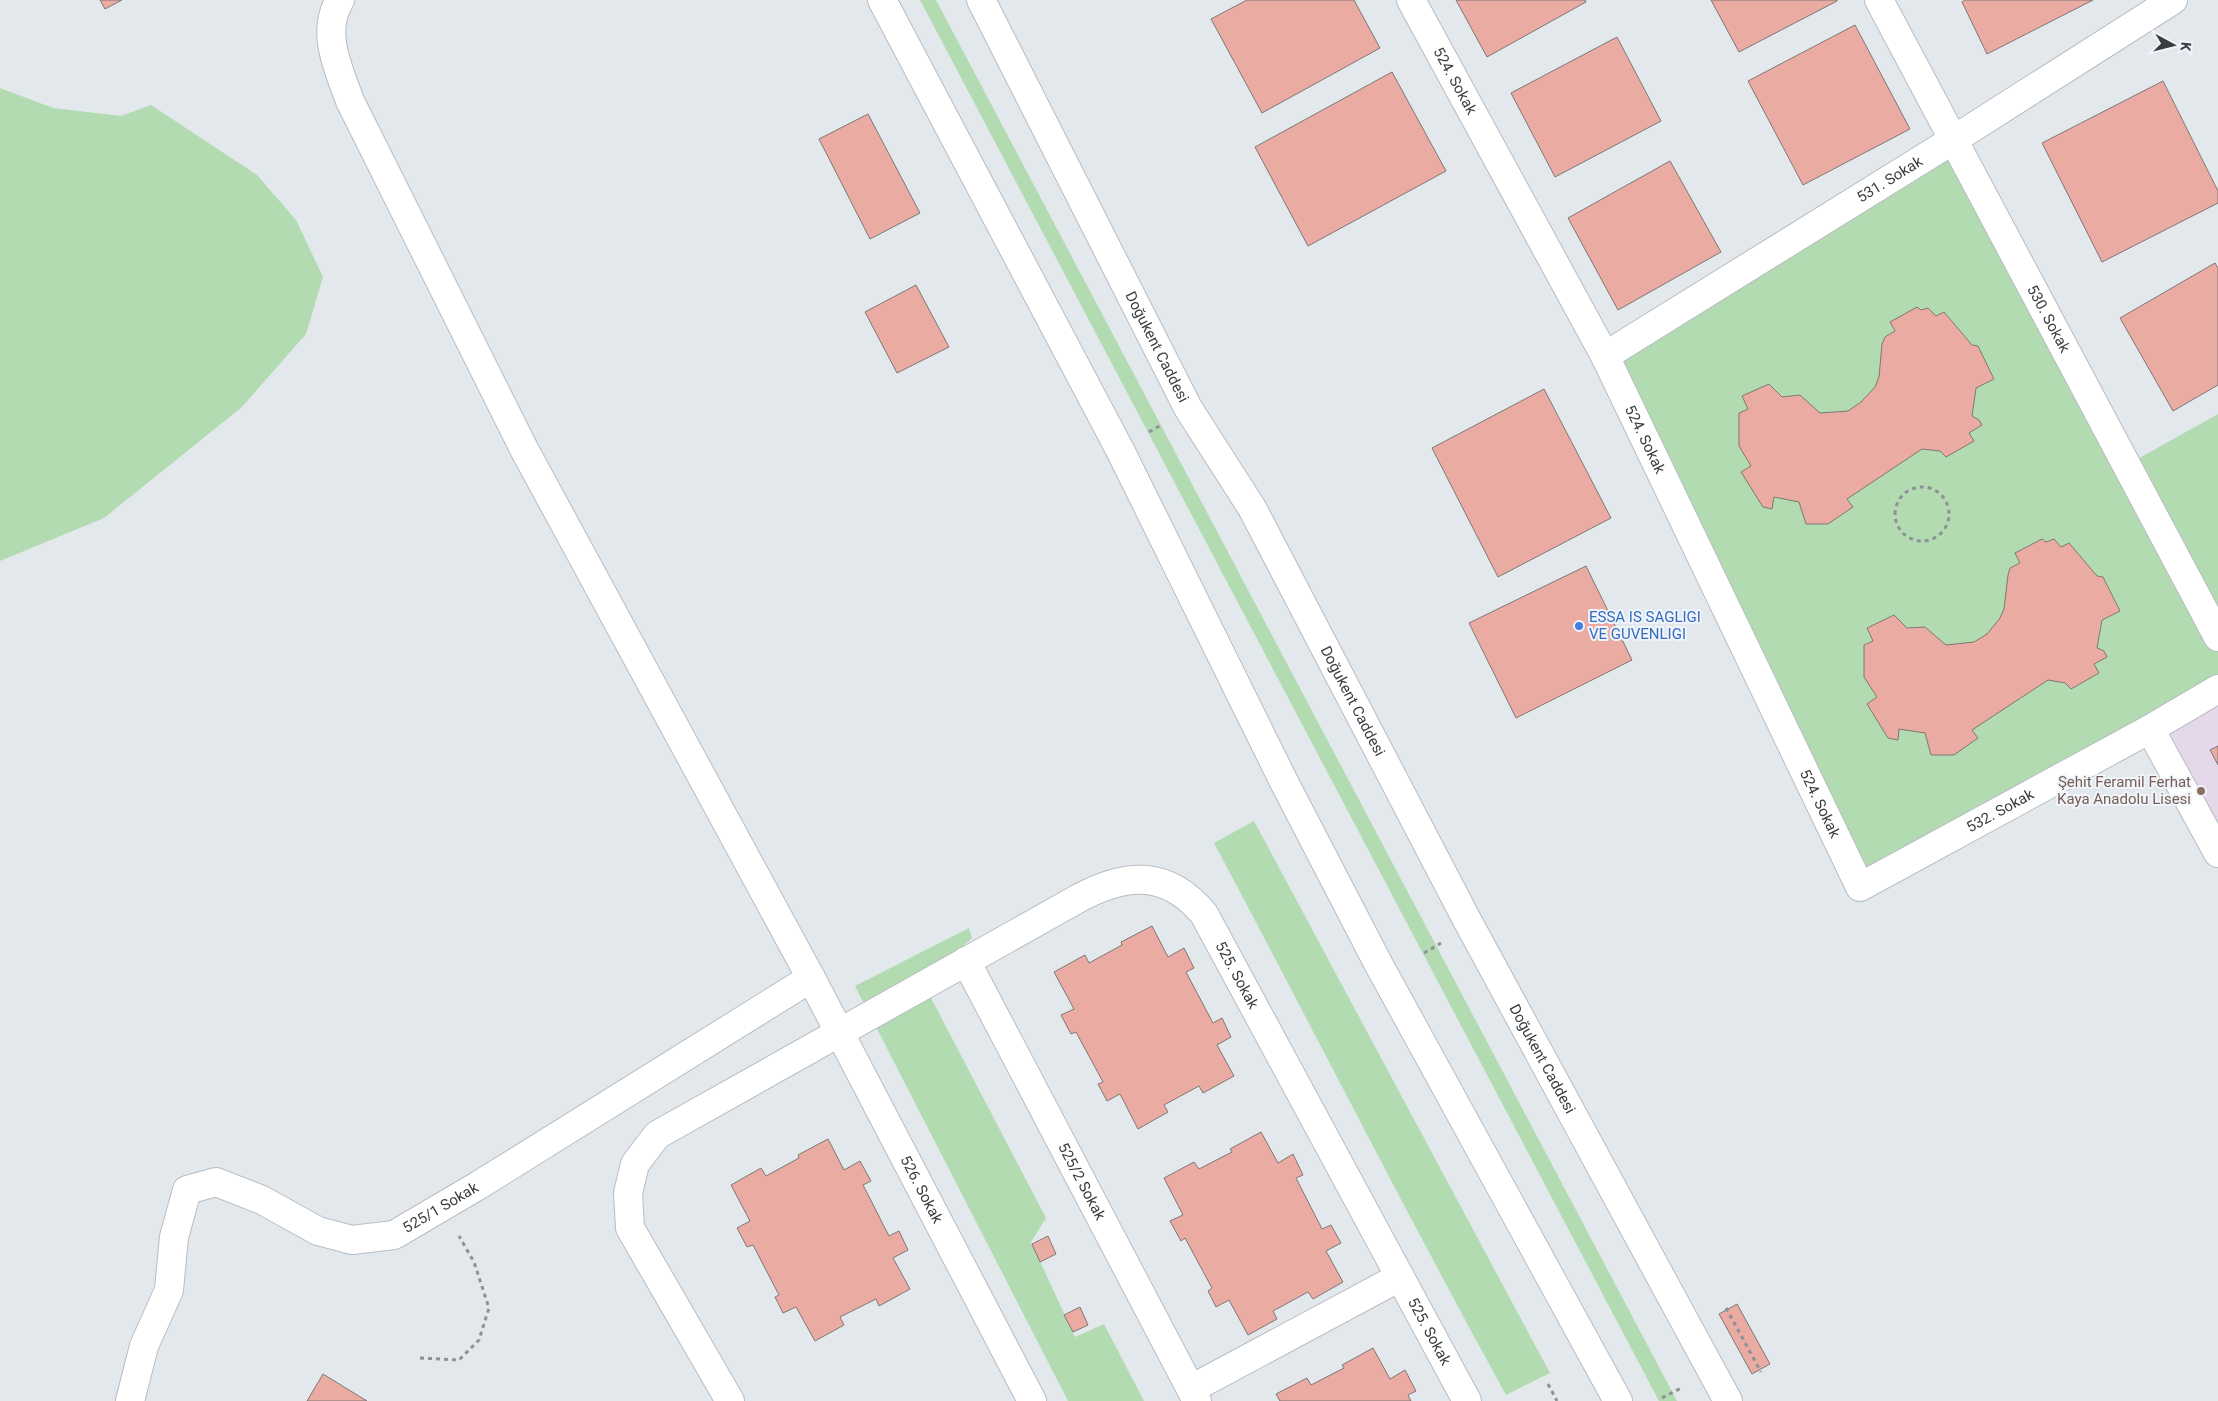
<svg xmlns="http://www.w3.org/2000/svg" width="2218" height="1401" font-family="Roboto,sans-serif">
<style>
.education{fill:#e6d8eb}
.green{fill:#b3dbb1}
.building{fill:#eaaba2;stroke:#7e7776}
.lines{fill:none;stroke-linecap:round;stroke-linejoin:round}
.minor-casing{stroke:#b8bdc2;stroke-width:30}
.major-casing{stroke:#b8bdc2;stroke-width:30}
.path{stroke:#8e9195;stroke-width:3;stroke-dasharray:4 4;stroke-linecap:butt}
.minor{stroke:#fff;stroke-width:28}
.major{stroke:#fff;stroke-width:28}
.shop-dot{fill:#3f7fe0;stroke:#f0f5fb;stroke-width:2}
.education-dot{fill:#8d6e63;stroke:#f0f5fb;stroke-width:2}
.labels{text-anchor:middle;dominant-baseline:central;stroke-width:4;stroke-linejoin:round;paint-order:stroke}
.street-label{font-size:15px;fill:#3a3c3f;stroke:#f0f5fb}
.shop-label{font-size:15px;fill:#366cbe;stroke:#f0f5fb;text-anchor:start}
.education-label{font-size:15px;fill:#785e54;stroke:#f0f5fb;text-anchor:end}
</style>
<rect width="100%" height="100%" fill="#e3e8ed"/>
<path class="education" d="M2218,689V853L2150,729Z"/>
<path class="green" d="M920,0H936L1677,1401H1659Z
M0,88L53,108L121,116L151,105L257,175L296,220L323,277L306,334L242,407L104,518L0,561Z
M1953,140L2127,465L2218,414V689L1860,887L1605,356Z
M1254,821L1550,1373L1506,1395C1406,1213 1312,1027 1214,843Z
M969,928L972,938L960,949L918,973L1046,1218L1031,1242L1075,1337L1104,1324L1144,1401H1068L855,986Z"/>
<path class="building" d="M100,0H122L105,9Z
M1247,0H1354L1380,48L1262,113L1211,19Z
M1456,0H1585L1586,2L1487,57Z
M1711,0H1837V1L1739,52Z
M1965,0H2093L1987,54L1962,2Z
M1855,25L1910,129L1803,185L1748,81Z
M1617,37L1661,121L1555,177L1511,93Z
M1392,72L1446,171L1308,246L1255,147Z
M2163,81L2218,191V203L2102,262L2042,143Z
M868,114L920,213L870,239L819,139Z
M1670,161L1721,252L1618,310L1568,218Z
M2215,263L2218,268V385L2173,411L2120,318Z
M916,285L949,347L897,373L865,312Z
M1917,307L1921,310L1928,308L1936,316L1944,312L1972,345L1978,346L1994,379L1976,388L1972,416L1979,420L1982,425L1969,433L1974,441L1946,457L1940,451L1922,449L1847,499L1853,507L1828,524H1806L1799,502L1774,497L1772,509L1763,507L1741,472L1751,466L1739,446V413L1748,409L1742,396L1769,384L1782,397L1800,395L1820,413L1848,411L1861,402L1875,387L1879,377L1882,344L1885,337L1895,331L1890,322Z
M1544,389L1611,518L1498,577L1432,448Z
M2042,539L2046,542L2054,539L2061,547L2069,543L2097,576L2103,577L2120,611L2102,620L2097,648L2104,651L2107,657L2094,664L2099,673L2071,689L2065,683L2048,680L1972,730L1978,738L1954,755H1931L1925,733L1899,729L1898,740L1888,738L1867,704L1877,697L1864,677V645L1873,641L1867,628L1894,615L1907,628L1925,627L1946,645L1974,642L1987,634L2000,618L2004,609L2008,575L2010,568L2020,563L2015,553Z
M1586,566L1632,660L1516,718L1469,623Z
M2218,746V765L2210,750Z
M1152,926L1168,957L1184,948L1194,968L1186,972L1213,1023L1222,1018L1231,1037L1217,1045L1234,1076L1203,1093L1199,1086L1164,1105L1168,1112L1138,1129L1120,1094L1107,1101L1098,1084L1103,1082L1076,1032L1071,1034L1061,1015L1074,1009L1054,972L1085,955L1089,963L1122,945L1121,942Z
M1261,1132L1278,1163L1293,1154L1303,1175L1296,1178L1322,1229L1331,1225L1341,1243L1326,1251L1343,1282L1313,1299L1308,1292L1273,1311L1277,1319L1248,1335L1229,1300L1216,1307L1208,1291L1212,1288L1185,1238L1181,1241L1170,1221L1183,1215L1164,1178L1194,1162L1199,1169L1232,1152L1230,1149Z
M828,1139L844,1170L860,1161L871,1181L863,1185L889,1236L899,1231L908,1250L893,1258L910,1289L879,1306L876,1299L840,1317L844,1325L815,1341L796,1307L783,1313L775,1297L779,1295L753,1245L747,1247L737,1228L750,1221L731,1185L761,1168L766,1176L799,1158L798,1155Z
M1048,1236L1056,1254L1040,1262L1032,1244Z
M1737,1304L1770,1364L1752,1374L1719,1314Z
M1080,1307L1088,1325L1073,1332L1064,1315Z
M1373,1348L1390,1379L1405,1370L1416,1391L1408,1395L1411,1401H1280L1276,1394L1307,1378L1311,1385L1344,1368L1342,1365Z
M323,1374L367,1401H307Z"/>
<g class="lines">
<g class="minor-casing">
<g id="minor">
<path id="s1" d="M340,0C320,32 339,70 350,101L524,449L811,978L1032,1401"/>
<path id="s2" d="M1411,0L1605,356L1860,887L2150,729L2218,689"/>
<path id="s3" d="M1879,0L2218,637"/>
<path id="s4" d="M1605,356L1953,140L2173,0"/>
<path d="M2150,729L2218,853"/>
<path id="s5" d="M966,961L1197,1401"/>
<path d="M1191,1389L1400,1277"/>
<path id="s6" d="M130,1401L144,1346L169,1290L174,1237L187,1190L216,1182L262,1200L318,1231L352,1240L394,1235L479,1185L811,978"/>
<path id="s7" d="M730,1401L630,1228L628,1193L635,1164L657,1135L1081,897C1128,872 1168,871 1204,914L1467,1401"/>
</g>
</g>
<g class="major-casing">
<g id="major">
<path d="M882,0L1120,450L1284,782L1379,965L1618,1401"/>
<path id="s8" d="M981,0L1188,408L1252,508L1467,920L1728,1401"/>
</g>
</g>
<path class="path" d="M1149,432L1161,425
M1895 514a27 27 0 1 1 54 0a27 27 0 1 1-54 0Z
M1424,953L1441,943
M1726,1308L1761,1372
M420,1358L459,1360L479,1340L489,1308L474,1262L459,1236
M1548,1384L1557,1401
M1662,1398L1683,1387"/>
<use href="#minor" class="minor"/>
<use href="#major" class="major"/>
</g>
<circle class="shop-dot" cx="1579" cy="626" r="5"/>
<circle class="education-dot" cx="2201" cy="791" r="5"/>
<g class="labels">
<g class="street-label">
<text stroke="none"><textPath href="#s2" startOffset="92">524. Sokak</textPath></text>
<text stroke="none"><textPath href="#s4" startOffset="335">531. Sokak</textPath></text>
<text stroke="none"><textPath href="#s3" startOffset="361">530. Sokak</textPath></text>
<text stroke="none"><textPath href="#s8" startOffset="389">Doğukent Caddesi</textPath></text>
<text stroke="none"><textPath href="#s2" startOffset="498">524. Sokak</textPath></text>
<text stroke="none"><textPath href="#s8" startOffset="794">Doğukent Caddesi</textPath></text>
<text stroke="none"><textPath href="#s2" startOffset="902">524. Sokak</textPath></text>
<text stroke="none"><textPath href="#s2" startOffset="1154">532. Sokak</textPath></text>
<text stroke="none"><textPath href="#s7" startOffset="994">525. Sokak</textPath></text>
<text stroke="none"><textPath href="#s8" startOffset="1199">Doğukent Caddesi</textPath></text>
<text stroke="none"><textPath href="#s5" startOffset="249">525/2 Sokak</textPath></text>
<text stroke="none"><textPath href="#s1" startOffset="1335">526. Sokak</textPath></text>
<text stroke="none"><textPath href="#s6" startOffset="495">525/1 Sokak</textPath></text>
<text stroke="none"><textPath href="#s7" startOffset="1399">525. Sokak</textPath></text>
</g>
<g class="shop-label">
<text x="1589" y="617">ESSA IS SAGLIGI<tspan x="1589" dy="17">VE GUVENLIGI</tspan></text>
</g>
<g class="education-label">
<text x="2191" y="782">Şehit Feramil Ferhat<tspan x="2191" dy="17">Kaya Anadolu Lisesi</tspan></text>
</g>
</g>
<g transform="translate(2173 45) rotate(97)" stroke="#f0f5fb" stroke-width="4" paint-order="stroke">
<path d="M0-4L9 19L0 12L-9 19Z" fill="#3a3c3f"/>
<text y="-8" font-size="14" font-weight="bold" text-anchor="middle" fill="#3a3c3f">K</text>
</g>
</svg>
